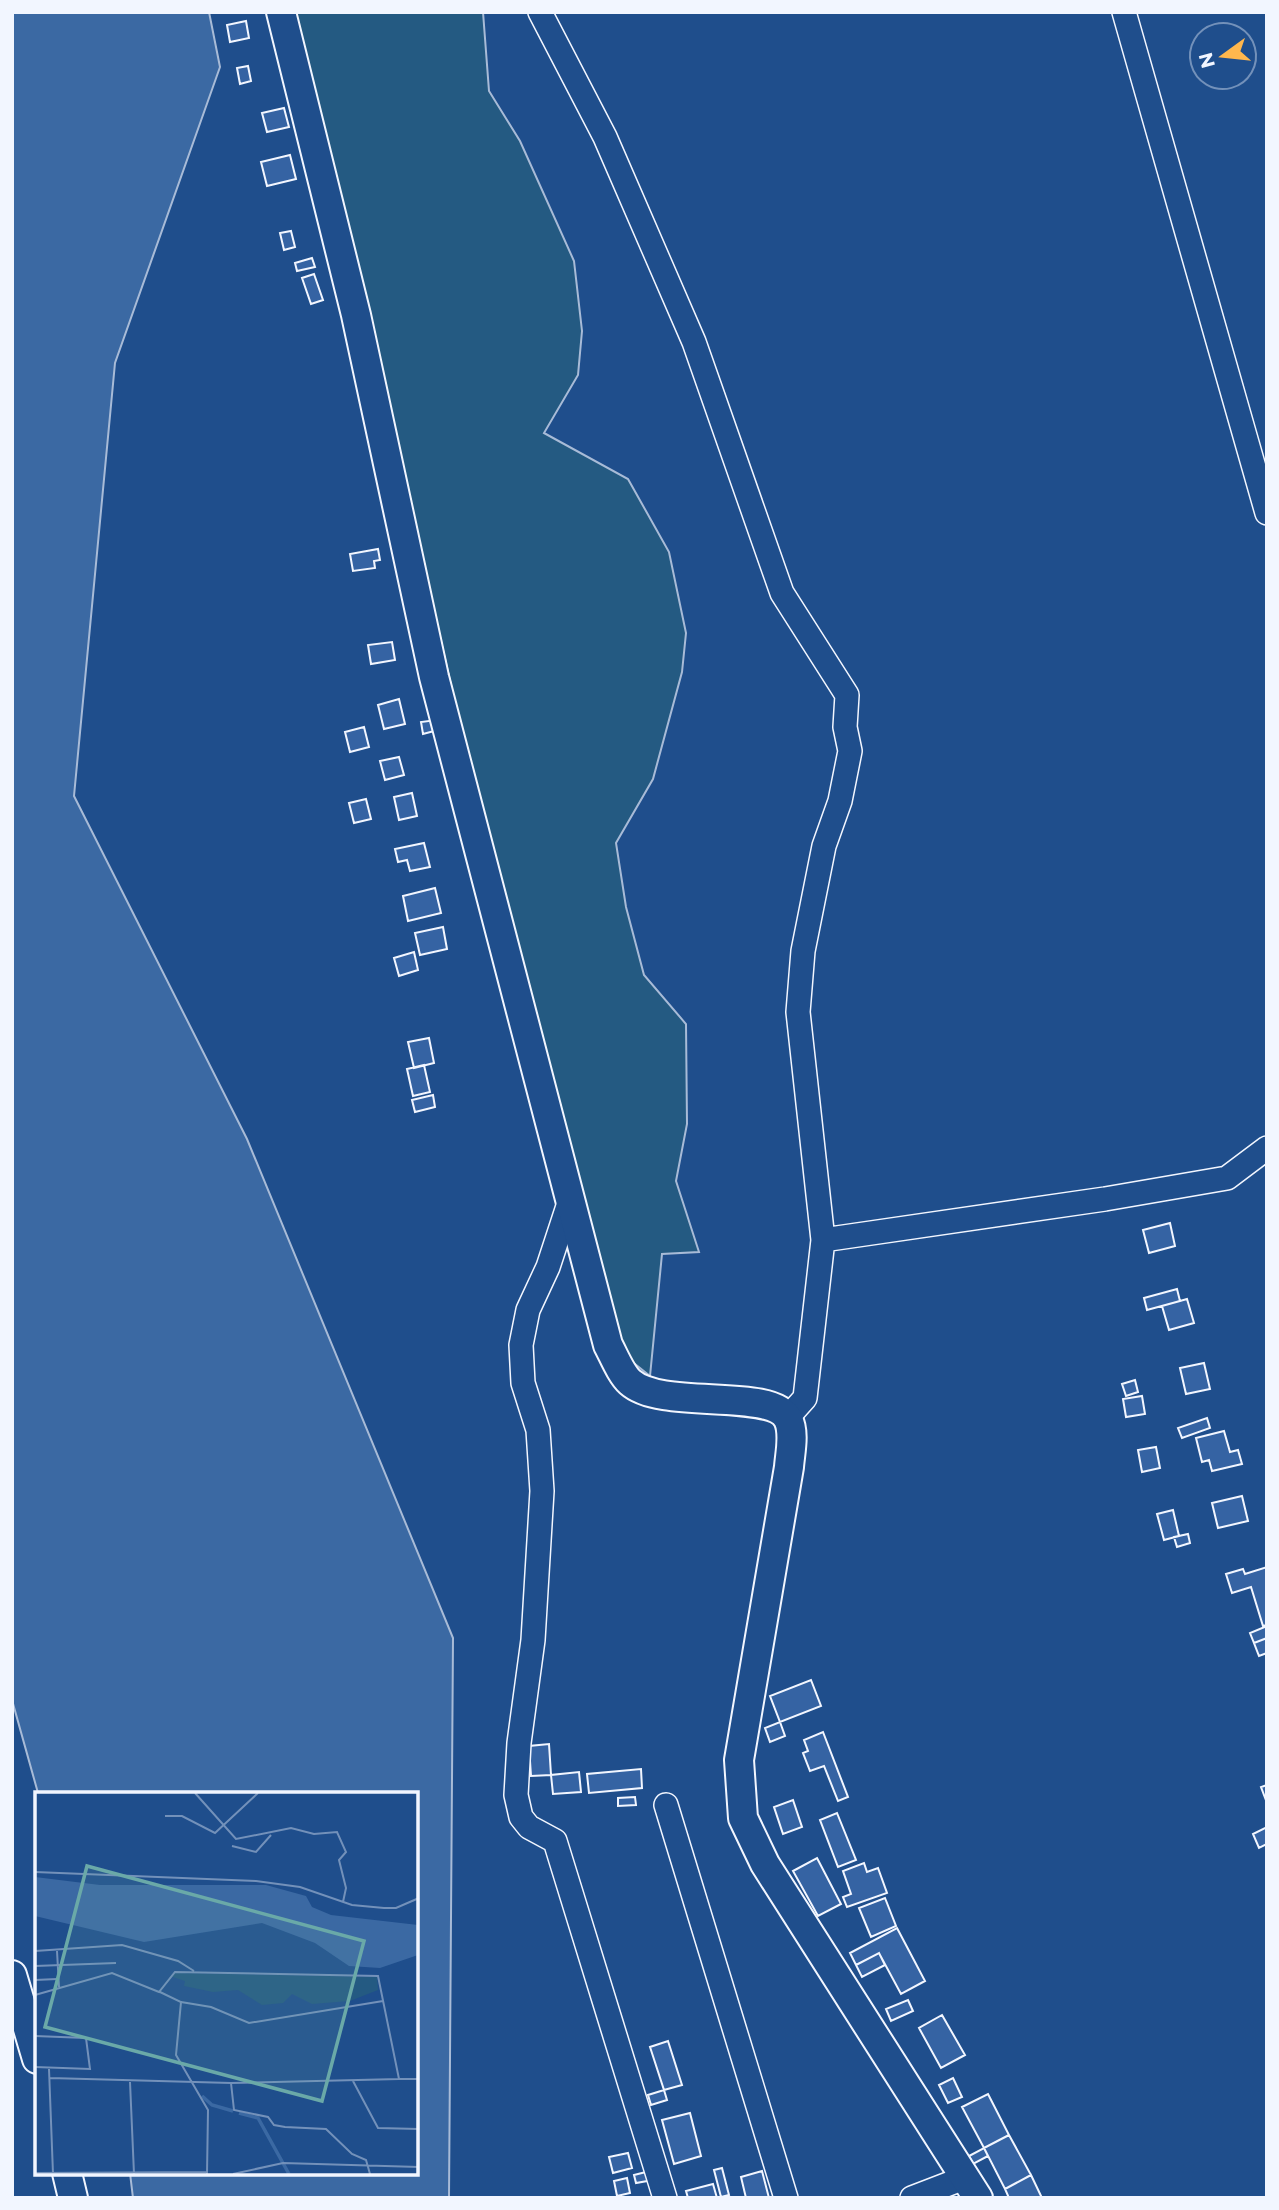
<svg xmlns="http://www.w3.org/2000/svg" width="1279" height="2210" font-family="Montserrat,sans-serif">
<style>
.green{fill:#245a82;stroke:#a8bbd7;stroke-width:2}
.water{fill:#3b69a3;stroke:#a8bbd7;stroke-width:2}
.building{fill:#3563a3;stroke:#f2f6ff;stroke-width:2}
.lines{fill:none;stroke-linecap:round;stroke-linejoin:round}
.minor-casing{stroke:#f2f6ff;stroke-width:26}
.major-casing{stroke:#f2f6ff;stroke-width:32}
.minor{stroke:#1f4e8c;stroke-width:23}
.major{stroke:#1f4e8c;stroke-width:28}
.inset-river{fill:none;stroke:#3b69a3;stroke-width:3.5}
.inset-road{fill:none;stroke:#7391ba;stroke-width:2}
.view{fill:#6aa9a8;fill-opacity:0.15;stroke:#6aa9a8;stroke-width:3.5}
.inset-edge{fill:none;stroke:#f2f6ff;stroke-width:3.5}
</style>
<rect width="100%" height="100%" fill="#1f4e8c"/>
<path class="green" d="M292,12H483L489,91L520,141L574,261L582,331L578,375L544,433L628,479L669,552L686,633L682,672L653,779L616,843L626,907L644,975L686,1024L687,1124L676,1181L699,1252L662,1254L650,1376L625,1356L508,933L367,319Z"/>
<path class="water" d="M12,12H209L220,67L115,363L74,796L247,1139L453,1638L449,2198H133L130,2173H416V1794L38,1793L12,1700Z"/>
<path class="building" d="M246,21L249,38L230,42L227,25Z
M248,66L251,81L240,84L237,68Z
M284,108L289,127L267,132L262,113Z
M290,155L296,179L267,186L261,162Z
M291,231L295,247L284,250L280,233Z
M312,258L315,267L297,271L295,263Z
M314,274L323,300L311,304L302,278Z
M378,549L380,560L374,561L375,568L353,571L350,554Z
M392,642L395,660L371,664L368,645Z
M399,699L405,724L384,729L378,705Z
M436,720L438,730L423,734L421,722Z
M364,727L369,747L350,752L345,732Z
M399,757L404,775L385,780L380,761Z
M412,793L417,816L399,820L394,797Z
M366,799L371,819L354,823L349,803Z
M424,843L430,867L410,871L407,860L398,862L395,849Z
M435,888L441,913L408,921L403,896Z
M443,927L447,949L420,955L415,933Z
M414,952L418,970L399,976L394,958Z
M429,1038L434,1063L414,1068L408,1042Z
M424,1065L430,1092L413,1096L407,1069Z
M433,1095L435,1107L415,1112L412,1100Z
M1170,1223L1175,1246L1149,1253L1143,1230Z
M1177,1289L1180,1301L1147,1310L1144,1298Z
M1187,1299L1194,1323L1169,1330L1162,1306Z
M1204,1363L1210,1389L1186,1394L1180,1368Z
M1135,1380L1138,1392L1126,1396L1122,1384Z
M1142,1396L1145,1414L1126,1417L1123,1399Z
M1207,1418L1210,1428L1182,1438L1178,1428Z
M1224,1431L1230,1452L1238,1450L1242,1464L1212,1471L1209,1460L1202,1462L1196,1438Z
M1156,1447L1160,1468L1142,1472L1138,1450Z
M1242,1496L1248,1521L1218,1528L1212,1503Z
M1173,1510L1179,1536L1164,1540L1157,1514Z
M1188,1534L1190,1543L1177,1547L1174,1537Z
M1267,1567V1625L1263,1626L1251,1587L1232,1593L1226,1574L1243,1569L1245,1574Z
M1267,1626V1638L1254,1643L1250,1633Z
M1267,1638V1653L1259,1656L1254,1643Z
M811,1680L821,1706L780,1722L770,1696Z
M780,1722L785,1736L770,1742L765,1728Z
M823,1732L848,1797L838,1801L824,1766L810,1771L803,1753L808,1751L804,1740Z
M549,1744L551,1775L531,1776L529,1746Z
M641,1769L642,1788L589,1793L587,1774Z
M579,1772L581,1792L553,1794L551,1775Z
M1267,1785V1803L1261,1787Z
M635,1797L636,1805L618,1806V1798Z
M793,1800L802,1827L783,1834L774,1807Z
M837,1813L856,1860L838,1867L820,1820Z
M1267,1827V1844L1259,1848L1253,1834Z
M817,1858L841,1904L818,1916L793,1871Z
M864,1863L867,1872L878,1868L887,1893L847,1907L843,1897L851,1894L843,1871Z
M885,1898L896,1926L871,1937L859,1908Z
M897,1928L925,1981L901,1994L879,1953L856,1965L850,1953Z
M879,1953L885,1965L862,1977L856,1965Z
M908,2000L913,2011L891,2021L886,2009Z
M942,2015L965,2055L941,2068L919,2028Z
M668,2041L682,2085L664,2090L650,2047Z
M953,2078L962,2097L948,2103L939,2085Z
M664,2090L667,2100L651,2105L648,2095Z
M988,2094L1009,2135L984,2148L962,2107Z
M690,2113L701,2156L674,2164L662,2120Z
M1009,2135L1031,2175L1005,2189L984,2148Z
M984,2148L988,2156L973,2164L969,2156Z
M628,2153L632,2168L613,2173L609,2157Z
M722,2168L729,2195L721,2197L714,2170Z
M650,2171L653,2180L636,2183L634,2175Z
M762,2171L769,2198H746L741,2177Z
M1031,2175L1042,2198H1009L1005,2189Z
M627,2178L630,2193L617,2196L614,2181Z
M713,2184L717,2198H688L686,2191Z"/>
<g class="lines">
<g class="minor-casing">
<path id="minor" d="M540,12L605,137L694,342L782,593L847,695L845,727L850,751L840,801L824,846L803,951L798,1012L823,1240
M1124,12L1267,513
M570,1200L548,1267L528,1310L521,1345L523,1383L538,1430L542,1491L533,1640L519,1743L516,1795L521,1817L529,1827L555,1841L665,2198
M788,1417L805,1398L823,1240L1105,1199L1227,1178L1267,1148
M666,1805L786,2198
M912,2198L964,2178"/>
</g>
<g class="major-casing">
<path id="major" d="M281,12L356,315L434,677L608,1345C614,1356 621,1374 630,1382C662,1411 772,1387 788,1419C795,1433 790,1453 789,1467L739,1760L743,1818L765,1864L978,2198
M12,1975L37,2059
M67,2173L73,2198"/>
</g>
<use href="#minor" class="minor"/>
<use href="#major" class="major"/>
</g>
<g transform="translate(35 1792)">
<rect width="383" height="383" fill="#1f4e8c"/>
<path d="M139,181L342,185L343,198L315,209L277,212L257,202L248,211L227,213L203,198L178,200L149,194L150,189L135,184Z" fill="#245a82"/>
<path d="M0,85L65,93H231L271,104L277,115L296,123L383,133V163L345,176L314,174L280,151L227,131L109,150L0,124Z" fill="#3b69a3"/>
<path class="inset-river" d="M167,304L177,313L198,319M204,321L223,326L254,382"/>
<path class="inset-road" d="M160,1L201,47L256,36L279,42L302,40L311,60L304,68L311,96L308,110M130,24H147L180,41L223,1M197,54L221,60L236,43M0,80L221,89L265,95L317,113L349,116H361L384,106M0,159L87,153L143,169L159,179M22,159L24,195M0,174L81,171M0,188L22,187M125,200L146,210L141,263L173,318L172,382M0,203L77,181L124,200L140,180L343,184L364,287H384M146,210L176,215L214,231L348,209M0,244L51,246L55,277L0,275M14,277L18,382M15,286L196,291L364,287M318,289L343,336L384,337M95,290L99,382M196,291L199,318L233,325L239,333L250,335L291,337L317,362L331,368L335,382M0,381L172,380M198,382L248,371L384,375"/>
<path class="view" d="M52,74L329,149L287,309L10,235Z"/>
<rect width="383" height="383" class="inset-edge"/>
</g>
<rect width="1279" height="2210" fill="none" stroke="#f2f6ff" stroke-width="28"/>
<g transform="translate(1223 56) rotate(255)"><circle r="33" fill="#1f4e8c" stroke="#7391ba" stroke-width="2"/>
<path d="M0-5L12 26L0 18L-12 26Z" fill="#ffb74d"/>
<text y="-10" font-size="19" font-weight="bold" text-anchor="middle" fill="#f2f6ff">N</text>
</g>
</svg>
